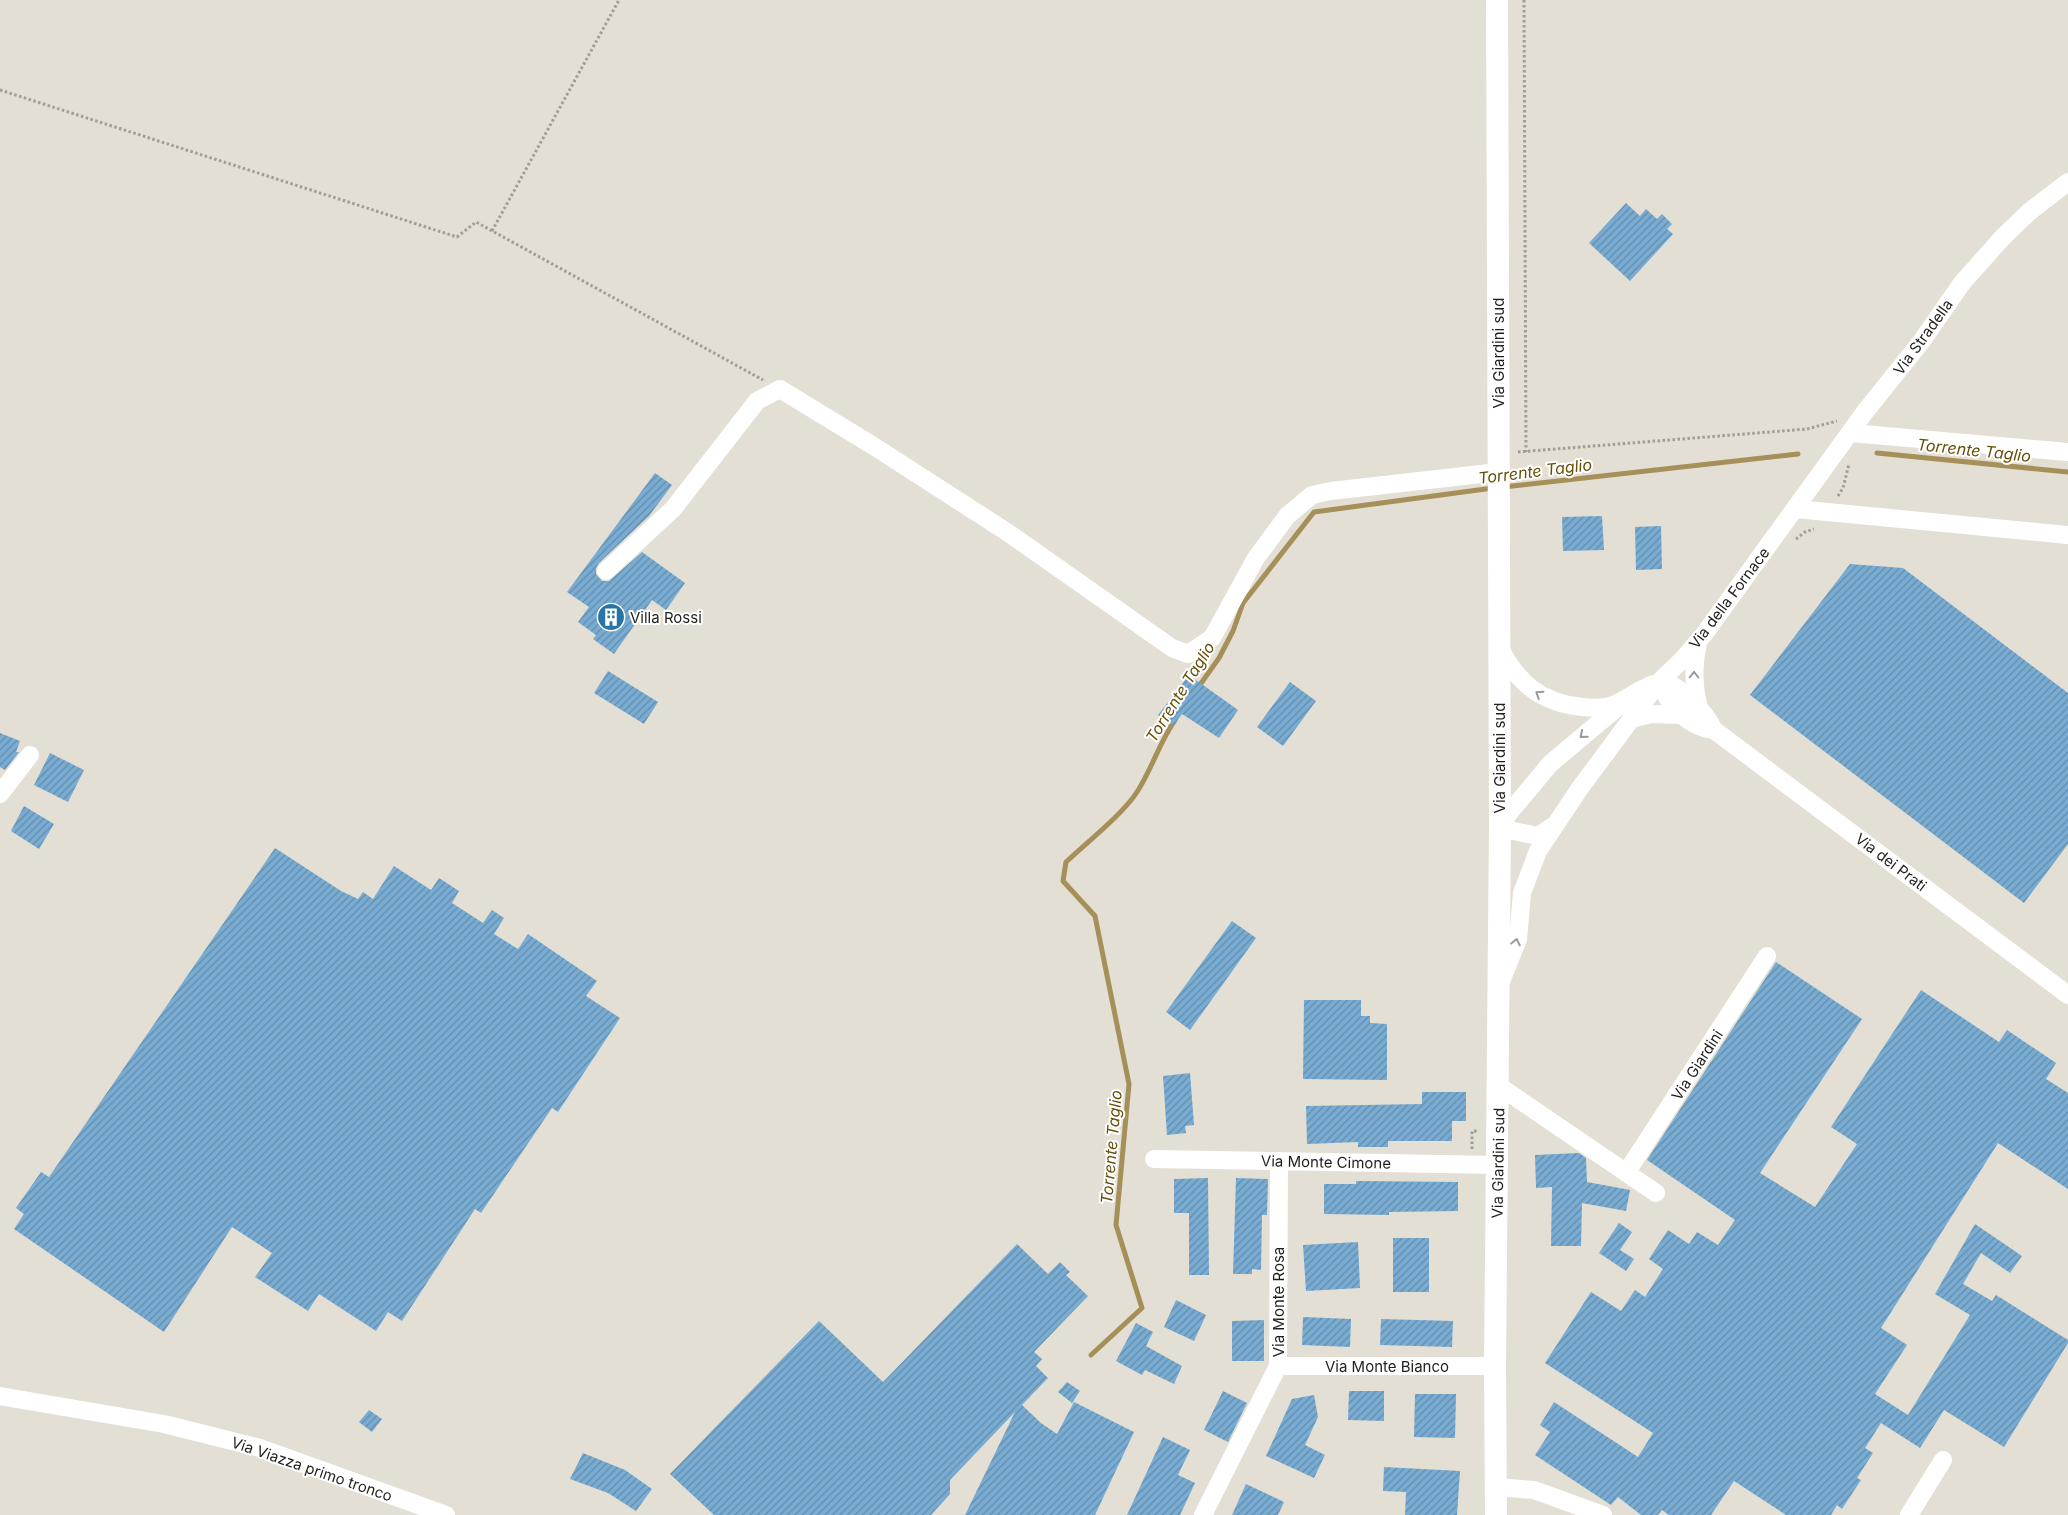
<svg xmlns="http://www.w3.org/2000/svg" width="2068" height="1515" font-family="Inter,sans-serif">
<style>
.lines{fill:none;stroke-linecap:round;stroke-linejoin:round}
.stream{stroke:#a69059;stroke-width:5}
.building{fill:url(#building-hatch)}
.path{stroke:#a19d95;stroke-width:3;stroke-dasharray:2.5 2.5;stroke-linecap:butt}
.minor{stroke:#fff;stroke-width:18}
.major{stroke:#fff;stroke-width:22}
.oneway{stroke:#9b9a98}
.labels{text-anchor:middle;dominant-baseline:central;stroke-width:4;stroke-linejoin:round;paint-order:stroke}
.street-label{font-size:15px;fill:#211f1b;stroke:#fff}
.poi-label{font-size:15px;fill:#211f1b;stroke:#fff;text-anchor:start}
.water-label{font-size:16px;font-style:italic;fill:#664e06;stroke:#fff}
</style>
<defs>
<pattern id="building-hatch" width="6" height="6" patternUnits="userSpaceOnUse" patternTransform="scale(1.25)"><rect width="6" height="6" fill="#79acd2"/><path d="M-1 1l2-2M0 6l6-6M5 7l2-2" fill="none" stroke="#638baa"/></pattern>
</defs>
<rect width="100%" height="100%" fill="#e4dfd4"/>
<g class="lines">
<path class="stream" d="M1877,453L2068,472
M1504,487L1798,454
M1197,689L1219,658L1233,631L1243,603L1314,512L1493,488
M1091,1355L1142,1308L1116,1225L1129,1084L1095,916L1063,881L1066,862C1086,843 1123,814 1137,792C1152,769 1159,743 1175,720"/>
</g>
<path class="building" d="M1626,203L1640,216L1646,209L1657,219L1662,214L1672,224L1667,229L1673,234L1630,281L1589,243Z
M655,473L672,485L649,516L599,563L596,568V574L602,581H609L642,552L685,583L666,610L652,600L614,654L593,639L596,635L578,622L589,607L567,592Z
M1602,516L1604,550L1563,551L1562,517Z
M1661,526L1662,569L1636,570L1635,527Z
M1850,564L1903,568L2068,693V844L2024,903L1750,695Z
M608,671L658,702L644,724L594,693Z
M1189,675L1238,710L1219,738L1182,714L1173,726L1158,715Z
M1290,682L1316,701L1283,746L1257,727Z
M0,733L20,741L16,752H19L5,770L0,767Z
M50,753L84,770L68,802L34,785Z
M24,806L54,824L39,849L11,831Z
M275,848L341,891L358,899L363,892L373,899L394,866L431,890L439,878L459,891L452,903L483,923L492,910L504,918L494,934L518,949L528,934L597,981L586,996L620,1018L558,1112L552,1108L481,1213L475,1209L402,1321L388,1312L376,1331L319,1294L308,1311L255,1277L272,1253L232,1227L164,1332L14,1229L24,1214L16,1208L41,1172L49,1177Z
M1232,921L1256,938L1190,1030L1166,1012Z
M1776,962L1862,1019L1760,1173L1815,1207L1857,1144L1831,1127L1921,990L1999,1042L2007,1030L2056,1063L2046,1079L2068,1093V1189L1998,1143L1881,1328L1907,1345L1875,1394L1908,1415L1970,1315L1935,1294L1975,1224L2022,1256L2010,1273L1981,1253L1963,1284L1992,1301L1996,1295L2068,1340V1343L2004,1447L1944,1410L1920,1448L1881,1423L1865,1448L1873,1453L1857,1478L1861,1480L1842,1509L1837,1505L1831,1515H1786L1734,1481L1711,1515H1669L1662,1510L1658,1515H1641L1618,1497L1611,1505L1535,1455L1550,1432L1540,1425L1554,1402L1638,1457L1653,1433L1545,1363L1591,1292L1621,1311L1635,1290L1645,1297L1663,1269L1649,1259L1668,1230L1689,1244L1697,1232L1718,1245L1735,1220L1647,1160Z
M1304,1000H1361V1016H1370V1023L1387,1024V1080L1303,1079Z
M1190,1073L1194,1125L1185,1126L1186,1133L1167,1135L1163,1076Z
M1422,1092H1466V1121H1452V1141H1388V1147H1358V1142L1307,1144L1306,1106L1422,1104Z
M1579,1153L1586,1158L1587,1182L1630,1190L1626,1211L1582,1203L1581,1246H1551L1552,1187L1536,1188L1535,1155Z
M1208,1178L1209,1275H1189V1213H1174V1179Z
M1236,1178L1268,1179L1267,1215H1262L1261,1270L1252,1269V1274H1233Z
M1356,1181L1458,1182V1211L1389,1212V1215L1324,1214V1184H1356Z
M1619,1223L1632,1232L1620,1250L1634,1259L1626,1271L1599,1253Z
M1393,1238H1429V1292H1393Z
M1358,1242L1360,1288L1306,1291L1303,1245Z
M1017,1244L1048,1274L1060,1262L1070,1272L1066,1275L1088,1296L1034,1352L1042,1359L1036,1366L1048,1378L1022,1405L1041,1423L1057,1434L1074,1402L1134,1432L1095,1515H965L1015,1412L950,1480V1494L931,1515H714L670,1474L819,1321L883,1382Z
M1176,1300L1206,1315L1194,1341L1164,1327Z
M1303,1317L1351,1319L1350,1347L1302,1345Z
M1381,1319L1453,1321L1452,1347L1380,1345Z
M1264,1320V1361H1232V1321Z
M1136,1323L1153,1332L1146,1346L1182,1366L1174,1384L1145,1370L1142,1375L1116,1361Z
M1067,1382L1080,1391L1072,1403L1058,1392Z
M1223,1391L1247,1403L1228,1442L1204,1430Z
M1349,1391H1384V1421L1348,1420Z
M1415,1394H1456L1455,1438L1414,1437Z
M1314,1395L1318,1417L1305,1445L1325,1455L1314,1478L1266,1456L1292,1399Z
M369,1410L382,1419L372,1432L359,1422Z
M1163,1437L1190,1450L1178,1475L1195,1483L1180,1515H1127Z
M583,1453L625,1470L652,1489L636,1511L608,1493L570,1479Z
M1384,1467L1460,1471L1457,1515H1405L1406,1492L1383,1491Z
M1246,1484L1284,1502L1278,1515H1232Z"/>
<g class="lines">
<path class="path" d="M1524,0L1526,452
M0,90L457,237L476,222L763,380
M492,231L619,0
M1518,452L1807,429L1837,421
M1838,496L1843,488L1849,464
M1796,539L1805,532L1814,529
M1472,1149V1131H1477"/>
<path class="minor" d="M1851,433L2068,452
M1796,509L2068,535
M606,571L673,509L757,401L780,389L875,447L1010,534L1172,648L1188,654L1212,638L1256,558L1287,516L1312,495L1331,491L1499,472
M1698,642C1693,665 1693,686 1699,708
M1500,648C1518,684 1542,703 1582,707C1592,708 1604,708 1613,705C1626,700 1645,685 1658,683C1678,679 1706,714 1714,730L2068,995
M1658,683C1671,705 1686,727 1714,730
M1631,719L1651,714L1680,715
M0,794L30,755
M1553,826L1538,836L1513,831L1500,824L1550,764L1620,705
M1500,984L1518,939L1522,893L1538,851L1580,788L1658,683L1682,660L1705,633L1864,413L1921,342L1962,283L2003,237L2029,212L2068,182
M1499,1086L1656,1193
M1154,1159L1497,1165
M1626,1173L1767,956
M1278,1366H1495
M0,1396L164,1424L260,1448L446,1515
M1497,1487L1534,1490L1603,1515
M1203,1515L1278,1366L1279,1162
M1909,1515L1943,1460"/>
<path class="major" d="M1496,1515L1495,1366L1500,824L1497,0"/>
</g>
<defs><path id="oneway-chevron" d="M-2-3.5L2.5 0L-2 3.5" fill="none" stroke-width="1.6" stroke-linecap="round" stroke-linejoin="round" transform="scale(1.25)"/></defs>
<g class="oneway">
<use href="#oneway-chevron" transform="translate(1694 675) rotate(-90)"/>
<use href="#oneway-chevron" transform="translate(1539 694) rotate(-147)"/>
<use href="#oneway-chevron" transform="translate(1583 735) rotate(140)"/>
<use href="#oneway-chevron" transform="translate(1516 942) rotate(-78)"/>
</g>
<defs>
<g id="building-disc" transform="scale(1.4375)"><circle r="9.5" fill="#2874a6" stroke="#fff"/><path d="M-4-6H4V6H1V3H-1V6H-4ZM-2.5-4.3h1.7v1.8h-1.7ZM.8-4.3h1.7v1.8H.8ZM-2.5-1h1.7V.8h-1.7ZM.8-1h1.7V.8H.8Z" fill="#fff"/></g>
</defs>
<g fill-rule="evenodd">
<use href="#building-disc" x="611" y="617"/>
</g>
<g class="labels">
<g class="street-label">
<text transform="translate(1923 337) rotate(-54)">Via Stradella</text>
<text transform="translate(1498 353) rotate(-90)">Via Giardini sud</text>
<text transform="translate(1729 598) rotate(-53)">Via della Fornace</text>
<text transform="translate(1499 758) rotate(-90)">Via Giardini sud</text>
<text transform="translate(1891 862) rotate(37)">Via dei Prati</text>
<text transform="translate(1697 1065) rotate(-57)">Via Giardini</text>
<text transform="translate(1326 1162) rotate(1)">Via Monte Cimone</text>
<text transform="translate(1498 1163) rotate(-89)">Via Giardini sud</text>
<text transform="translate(1278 1302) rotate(-90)">Via Monte Rosa</text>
<text x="1387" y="1366">Via Monte Bianco</text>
<text transform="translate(312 1469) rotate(19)">Via Viazza primo tronco</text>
</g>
<g class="poi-label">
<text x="630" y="617">Villa Rossi</text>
</g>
<g class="water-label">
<text transform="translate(1974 450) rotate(6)">Torrente Taglio</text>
<text transform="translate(1535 471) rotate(-7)">Torrente Taglio</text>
<text transform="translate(1180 692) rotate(-58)">Torrente Taglio</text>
<text transform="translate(1111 1147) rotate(-85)">Torrente Taglio</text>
</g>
</g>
</svg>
